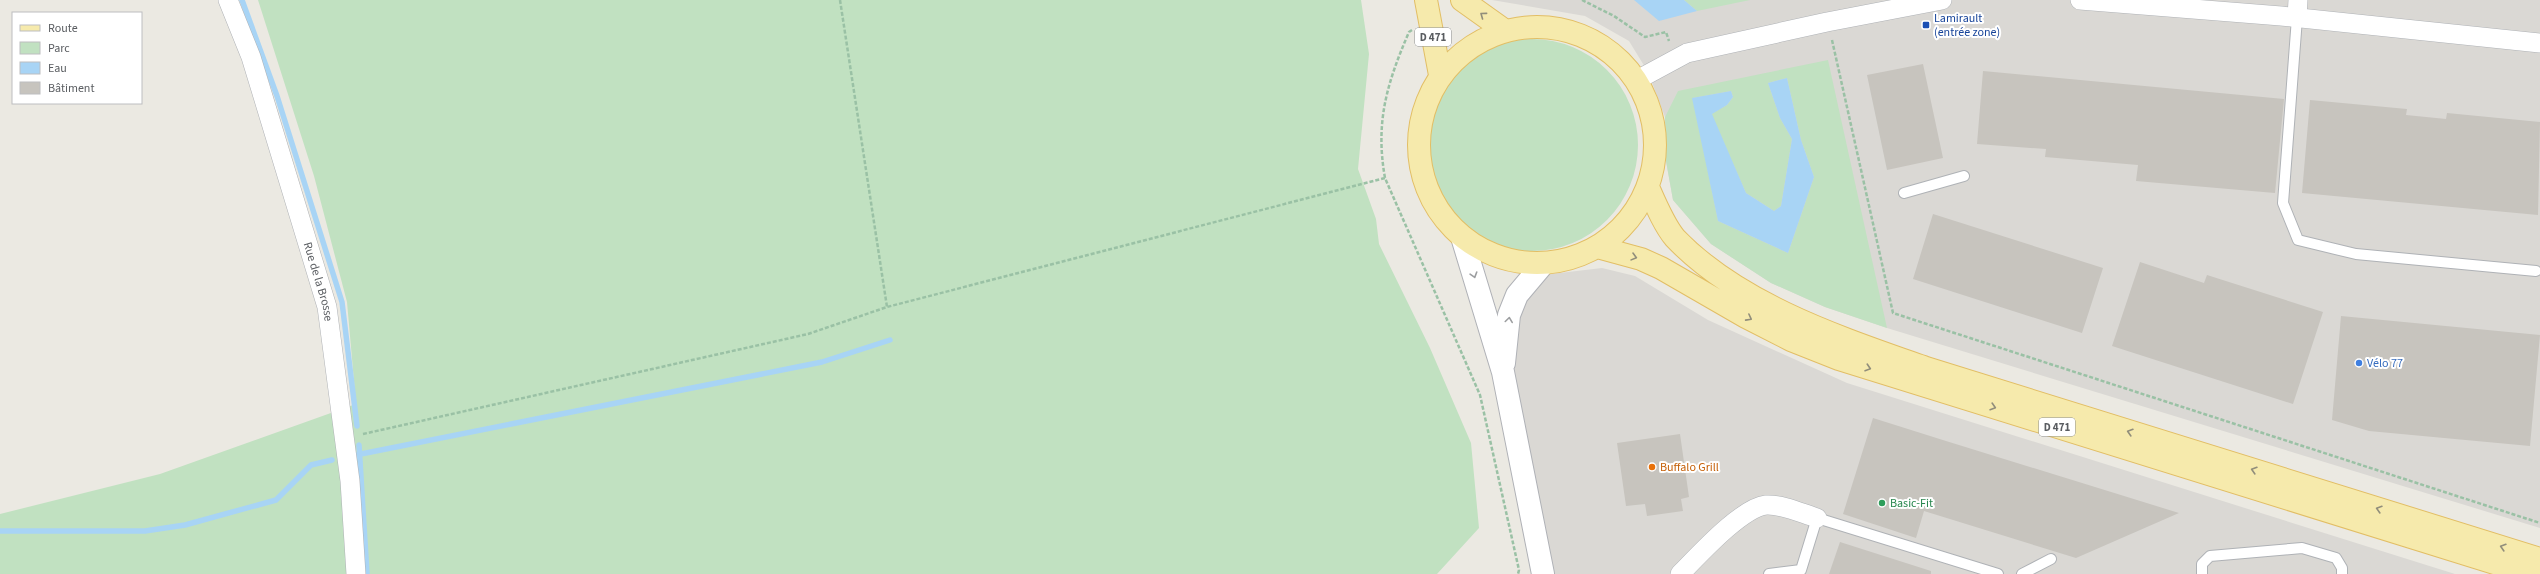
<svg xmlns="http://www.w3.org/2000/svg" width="2540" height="574" font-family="'Source Sans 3',sans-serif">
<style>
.industrial{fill:#dad8d4}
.green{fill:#c1e1c1;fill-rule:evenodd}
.water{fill:#a8d4f5}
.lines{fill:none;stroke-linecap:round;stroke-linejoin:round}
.stream{stroke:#a8d4f5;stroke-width:5.5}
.building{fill:#c7c4be}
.lane-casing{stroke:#afb2b6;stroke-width:12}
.street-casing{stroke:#afb2b6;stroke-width:20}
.secondary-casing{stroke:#afb1b6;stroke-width:24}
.primary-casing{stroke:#e2be65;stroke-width:24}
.path{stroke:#9ac1a5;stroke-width:2.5;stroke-dasharray:4 2;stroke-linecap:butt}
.lane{stroke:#fff;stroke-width:10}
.street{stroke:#fff;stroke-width:19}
.secondary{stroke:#fff;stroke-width:22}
.primary{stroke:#f6eaac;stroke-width:22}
.oneway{stroke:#918e7b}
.oneway2{stroke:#9c9ea0}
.transit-dot{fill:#1a4fb4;stroke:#fff;stroke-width:1.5}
.shop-dot{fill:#3f7fe0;stroke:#fff;stroke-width:1.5}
.food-dot{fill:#e8710a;stroke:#fff;stroke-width:1.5}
.leisure-dot{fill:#2e9e5b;stroke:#fff;stroke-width:1.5}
.labels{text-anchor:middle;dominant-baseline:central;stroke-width:4;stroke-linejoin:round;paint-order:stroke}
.shield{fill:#fff;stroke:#8c8e90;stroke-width:1}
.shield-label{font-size:11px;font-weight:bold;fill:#5a5d61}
.transit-label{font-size:12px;fill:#164399;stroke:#fff;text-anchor:start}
.street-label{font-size:12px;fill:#5a5d61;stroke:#fff}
.shop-label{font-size:12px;fill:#366cbe;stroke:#fff;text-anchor:start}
.food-label{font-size:12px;fill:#c56008;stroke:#fff;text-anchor:start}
.leisure-label{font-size:12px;fill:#27864d;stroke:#fff;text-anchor:start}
</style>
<rect width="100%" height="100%" fill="#ebe9e2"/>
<path class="industrial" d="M1492,0H2540V528L1887,328L1825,307L1771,283L1711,244L1673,200L1666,161L1665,117L1648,72L1629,41L1585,16Z
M1602,268L1635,276L1708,320L1847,383L2455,574H1553L1514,380L1511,319L1543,275Z"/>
<path class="green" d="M258,0H1361L1369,54L1358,169L1376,219L1379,244L1430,348L1471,443L1479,528L1437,574H0V514L160,474L356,404L347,302L314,176Z
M1684,0H1750L1697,11Z
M1426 145a106 106 0 1 1 212 0a106 106 0 1 1-212 0Z
M1828,60L1887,328L1825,307L1771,283L1711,244L1673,200L1666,161L1665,117L1678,91ZM1787,78L1801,140L1814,177L1788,253L1718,221L1693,98L1731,91L1733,97L1727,105L1711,114L1746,193L1774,211L1781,206L1792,139L1780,118L1768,83Z"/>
<path class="water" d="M1634,0H1684L1697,11L1659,21Z
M1787,78L1801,140L1814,177L1788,253L1718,221L1692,98L1731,91L1733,97L1727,105L1712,114L1746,193L1774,211L1781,206L1792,139L1780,118L1768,83Z"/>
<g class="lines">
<path class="stream" d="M242,0L277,96L342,302L357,426
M359,445L367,574
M356,455L822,362L890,340
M0,531H145L185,525L276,500L311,465L332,460"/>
</g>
<path class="building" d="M1923,64L1943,158L1887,170L1867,75Z
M1983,71L2284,99L2275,193L2136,181L2138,165L2045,157L2046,149L1977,144Z
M2310,100L2407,109L2406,115L2446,119L2447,113L2540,122L2538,215L2302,193Z
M1933,214L2103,268L2082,333L1913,279Z
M2140,262L2204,283L2207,275L2323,312L2293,404L2112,346Z
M2341,316L2540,335L2530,446L2369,431L2332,420Z
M1873,418L1946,441L2179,513L2076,558L1924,511L1916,538L1843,514Z
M1680,434L1689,497L1681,499L1683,511L1647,516L1645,504L1626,506L1617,443Z
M1840,542L1931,571V574H1829Z"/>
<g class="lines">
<g class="lane-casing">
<path id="lane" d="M2297,18L2283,203L2298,240L2356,254L2536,271
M1904,193L1964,176
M1769,574L1801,570L1817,518L1998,574
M2022,574L2051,559
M2202,574V564L2210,556L2302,548L2336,558L2342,568V574"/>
</g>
<g class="street-casing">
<g id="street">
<path id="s1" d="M228,0L251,57L327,307L350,481L356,574"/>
<path d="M2080,0L2281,16L2540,43"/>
<path d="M2297,18L2298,0"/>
<path d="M1637,80L1687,53L1827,22L1942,0"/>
<path d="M1680,574C1698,556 1741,508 1766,505C1782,504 1801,513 1817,518"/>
</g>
</g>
<g class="secondary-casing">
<path id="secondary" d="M1462,237L1503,372L1543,574
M1504,363L1509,315L1517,295L1544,263"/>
</g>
<g class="primary-casing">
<path id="primary" d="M1426,0L1440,75
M1462,0L1504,30
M1419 145a118 118 0 1 1 236 0a118 118 0 1 1-236 0Z
M1648,187C1655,203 1664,225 1675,238C1739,305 1841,338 1926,368L2540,559
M1597,247L1641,259L1661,268L1746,317L1791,340L1839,359L2530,574"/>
</g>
<path class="path" d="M840,0L887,307
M1582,0L1614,16L1645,37L1666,32L1669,41
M1412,30L1409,32C1387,83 1375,122 1385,178L1480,395L1519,570L1518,574
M1832,40L1893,313L2540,523
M363,434L808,334L887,307L1385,178"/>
<use href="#lane" class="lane"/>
<use href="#street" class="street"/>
<use href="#secondary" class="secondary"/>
<use href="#primary" class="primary"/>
</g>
<defs><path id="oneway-chevron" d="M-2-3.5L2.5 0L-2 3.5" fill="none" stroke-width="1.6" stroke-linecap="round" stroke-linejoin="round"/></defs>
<g class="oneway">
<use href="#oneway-chevron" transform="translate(1483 15) rotate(-144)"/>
<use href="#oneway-chevron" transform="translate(1634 257) rotate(15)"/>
<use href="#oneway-chevron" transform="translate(1749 318) rotate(28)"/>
<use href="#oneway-chevron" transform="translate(1868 368) rotate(18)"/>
<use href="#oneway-chevron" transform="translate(1993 407) rotate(17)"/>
<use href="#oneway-chevron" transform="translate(2130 432) rotate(-163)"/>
<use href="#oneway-chevron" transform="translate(2254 470) rotate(-163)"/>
<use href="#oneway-chevron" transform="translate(2379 509) rotate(-163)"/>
<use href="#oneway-chevron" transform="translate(2503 547) rotate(-163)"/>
</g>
<g class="oneway2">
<use href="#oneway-chevron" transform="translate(1474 275) rotate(73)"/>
<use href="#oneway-chevron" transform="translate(1509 320) rotate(-82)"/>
</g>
<rect class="transit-dot" x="1922" y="21" width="8" height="8" rx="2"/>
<circle class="shop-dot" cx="2359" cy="363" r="4"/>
<circle class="food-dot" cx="1652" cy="467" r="4"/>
<circle class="leisure-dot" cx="1882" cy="503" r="4"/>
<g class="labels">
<g class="shield">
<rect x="1415" y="28" width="36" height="18" rx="3"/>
<rect x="2039" y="418" width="36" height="18" rx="3"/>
</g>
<g class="shield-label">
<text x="1433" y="37">D 471</text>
<text x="2057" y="427">D 471</text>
</g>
<g class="transit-label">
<text x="1934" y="18">Lamirault<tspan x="1934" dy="14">(entrée zone)</tspan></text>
</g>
<g class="street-label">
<text stroke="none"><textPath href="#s1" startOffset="296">Rue de la Brosse</textPath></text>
</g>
<g class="shop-label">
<text x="2367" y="363">Vélo 77</text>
</g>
<g class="food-label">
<text x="1660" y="467">Buffalo Grill</text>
</g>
<g class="leisure-label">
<text x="1890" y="503">Basic-Fit</text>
</g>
</g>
<rect x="12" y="12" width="130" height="92" fill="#ffffff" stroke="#bdbec0"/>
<rect x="20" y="25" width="20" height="6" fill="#f6eaac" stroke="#bdbec0"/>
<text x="48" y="32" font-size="12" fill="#5a5d61">Route</text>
<rect x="20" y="42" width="20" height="12" fill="#c1e1c1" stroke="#bdbec0"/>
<text x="48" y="52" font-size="12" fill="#5a5d61">Parc</text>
<rect x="20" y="62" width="20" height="12" fill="#a8d4f5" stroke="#bdbec0"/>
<text x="48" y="72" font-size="12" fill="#5a5d61">Eau</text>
<rect x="20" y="82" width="20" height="12" fill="#c7c4be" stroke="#bdbec0"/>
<text x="48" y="92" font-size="12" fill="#5a5d61">Bâtiment</text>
</svg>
